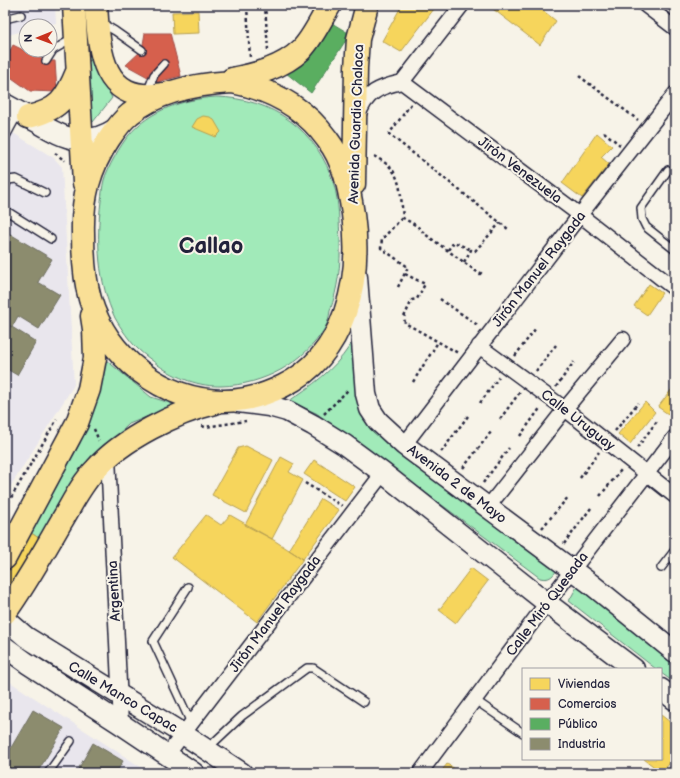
<svg xmlns="http://www.w3.org/2000/svg" width="680" height="778" font-family="'Balsamiq Sans',sans-serif">
<style>
.built{fill:#e9e6ed}
.green{fill:#a1eab9;stroke:#62867a}
.homes{fill:#f6d55c;stroke:#b69f52}
.shops{fill:#d6604d;stroke:#a04d48}
.public{fill:#5aae61;stroke:#498456}
.industry{fill:#8c8c6e;stroke:#6c6c5f}
.lines{fill:none;stroke-linecap:round;stroke-linejoin:round}
.lane-casing{stroke:#22223b;stroke-width:10}
.street-casing{stroke:#22223b;stroke-width:17}
.secondary-casing{stroke:#22223b;stroke-width:23}
.primary-casing{stroke:#22223b;stroke-width:25}
.path{stroke:#22223b;stroke-width:2.5;stroke-dasharray:3 3;stroke-linecap:butt}
.lane{stroke:#f7f3e8;stroke-width:7}
.street{stroke:#f7f3e8;stroke-width:14}
.secondary{stroke:#f7f3e8;stroke-width:20}
.primary{stroke:#f9df96;stroke-width:22}
.labels{text-anchor:middle;dominant-baseline:central;stroke-width:4;stroke-linejoin:round;paint-order:stroke}
.street-label{font-size:14px;fill:#22223b;stroke:#f7f3e8}
.town-label{font-size:22px;font-weight:bold;fill:#22223b;stroke:#f7f3e8}
</style>
<rect width="100%" height="100%" fill="#f7f3e8"/>
<filter id="ink" filterUnits="userSpaceOnUse"><feTurbulence type="fractalNoise" baseFrequency=".025" numOctaves="2"/><feDisplacementMap in="SourceGraphic" scale="8" xChannelSelector="R" yChannelSelector="G"/><feConvolveMatrix kernelMatrix="1 2 1 2 8 2 1 2 1" color-interpolation-filters="sRGB"/></filter>
<g filter="url(#ink)">
<path class="built" d="M5,5H55L56,23L44,26H26V30L5,36Z
M5,128L54,158L62,167L74,385L5,495Z
M5,678L7,680L150,773H5Z"/>
<path class="green" d="M82,5H87L90,53L112,98L89,127Z
M216,97C272,98 318,130 334,185C339,202 339,222 340,240C341,265 338,288 330,311C329,317 328,323 325,328C304,363 263,385 222,386C200,387 176,378 158,365C152,360 144,355 138,349C131,343 120,327 115,318C98,282 96,241 101,201C102,194 102,187 104,180C107,169 121,144 129,135C150,110 184,99 216,97Z
M356,330L361,413L369,425L381,438L552,560L557,570C552,577 549,580 540,578L356,441L316,413L289,401C311,386 334,370 349,347C352,342 354,336 356,330Z
M106,360L151,397L176,405L129,424L83,468L42,540L31,533L80,443L96,398Z
M579,583L675,659V683L661,673V669H656L569,601Z"/>
<path class="homes" d="M402,5H437L401,52L382,41Z
M496,5H536L556,21L540,45L493,9Z
M198,11L199,33L173,34L172,12Z
M203,116L210,117L214,120L221,132L216,137L192,127L197,119Z
M597,133L612,146L601,157L609,164L582,198L562,183Z
M675,212V223L670,219Z
M649,284L662,293L647,315L634,306Z
M675,385V404L668,414L658,407Z
M645,402L655,412L630,444L618,434Z
M246,446L273,460L246,513L212,495L238,448Z
M281,457L294,464L289,472L303,480L272,539L245,525Z
M314,460L355,487L345,501L304,474Z
M321,499L339,510L303,559L289,550Z
M206,515L221,525L230,515L272,539L303,559L257,622L172,557Z
M31,533L42,540L15,587L5,582V578Z
M471,568L488,581L456,623L439,610Z
M661,715L675,726V756L662,773L644,759H661Z
M447,764L457,770L455,773H440Z"/>
<path class="shops" d="M145,33H170L181,76L157,82L126,65L142,50Z
M13,45L46,61H55L57,92L30,91L5,73V60Z"/>
<path class="public" d="M325,19L350,34L311,93L286,73Z"/>
<path class="industry" d="M5,231L52,259L38,282L60,295L39,329L18,316L12,327L5,323Z
M7,324L36,342L17,375L5,368V328Z
M33,710L64,728L37,773H5V758Z
M93,743L123,761L116,773H76Z"/>
<g class="lines">
<g class="lane-casing">
<path id="lane" d="M5,19L21,15
M100,22L115,31L142,50
M46,61L53,50L74,38
M147,93L154,75L164,64
M5,138L19,112
M668,170L641,208L642,219L646,227L675,250
M5,187L8,180L16,179L45,193
M5,210L51,239
M661,568L675,550
M188,587L153,641L191,723
M475,700L523,733
M208,748L242,716L307,668H313L364,702
M48,773L71,741"/>
</g>
<g class="street-casing">
<path id="street" d="M645,5L675,28
M402,82L580,215L675,289
M402,82L462,5
M358,116C366,92 379,87 402,82
M479,346L565,409L675,496
M404,445L580,215L675,94
M108,457L121,724
M488,507L565,409L623,339
M167,755L383,473
M420,773L537,616L675,437"/>
</g>
<g class="secondary-casing">
<path id="secondary" d="M5,104C16,110 26,116 37,122C67,140 85,148 117,128
M357,277L366,394L370,409L378,421L404,445L591,584L675,652
M238,402L269,406L287,411L313,425L345,445L383,473L547,603L634,669
M5,619L26,637L183,734L242,773
M5,647L27,663L121,724L194,773
M661,689L675,700"/>
</g>
<g class="primary-casing">
<path id="primary" d="M74,5L84,183
M96,5C99,49 101,104 162,94
M232,79C257,74 282,68 301,50C313,38 321,19 330,5
M232,82C270,89 304,107 327,139C344,161 349,187 353,214C362,279 346,355 283,386C265,395 244,401 224,401C163,401 107,357 90,299C84,278 83,255 83,233C82,198 89,169 109,139C115,130 121,121 130,114C157,91 198,84 232,82Z
M28,117C59,110 66,99 77,72
M354,184L356,68L358,39L367,5
M5,558L77,423L89,389L95,358L94,329L92,316
M5,613C26,584 43,553 61,522C72,504 81,484 96,469C122,439 177,412 215,403"/>
</g>
<path class="path" d="M265,5L268,50
M247,6L250,58
M579,76L638,120
M411,104L389,134L508,229
M604,132L620,145
M55,153L65,161
M374,156C379,159 385,162 390,167C402,180 401,201 403,218L417,226L425,234L480,274L483,270
M448,250L454,242L471,250
M464,262L471,250L475,251L500,223
M405,274L425,284L417,299L412,300L404,317L405,323L458,353
M398,287L408,267L381,248L382,239L402,218
M440,299L479,326
M515,356L536,328
M536,371L556,345
M413,382L438,342
M556,387L574,362
M480,403L499,377
M324,414L349,389
M500,419L520,392
M202,426L205,427L246,421
M94,429L99,441
M615,431L638,403
M520,436L541,407
M637,448L657,421
M441,452L468,416
M463,468L491,432
M580,478L599,452
M305,483L342,506
M483,483L509,448
M600,496L621,470
M5,508L57,419
M542,528L569,496
M564,544L591,508"/>
<use href="#lane" class="lane"/>
<use href="#street" class="street"/>
<use href="#secondary" class="secondary"/>
<use href="#primary" class="primary"/>
</g>
</g>
<g class="labels">
<g class="street-label">
<text transform="translate(356 124) rotate(-88)">Avenida Guardia Chalaca</text>
<text transform="translate(520 170) rotate(37)">Jirón Venezuela</text>
<text transform="translate(539 269) rotate(-52)">Jirón Manuel Raygada</text>
<text transform="translate(578 420) rotate(38)">Calle Uruguay</text>
<text transform="translate(457 484) rotate(37)">Avenida 2 de Mayo</text>
<text transform="translate(114 591) rotate(-93)">Argentina</text>
<text transform="translate(547 604) rotate(-53)">Calle Miró Quesada</text>
<text transform="translate(275 614) rotate(-53)">Jirón Manuel Raygada</text>
<text transform="translate(123 697) rotate(31)">Calle Manco Capac</text>
</g>
<g class="town-label">
<text x="211" y="246">Callao</text>
</g>
</g>
<rect width="680" height="778" fill="none" stroke="#f7f3e8" stroke-width="20"/>
<rect x="10" y="10" width="660" height="758" fill="none" stroke="#22223b" stroke-width="1.5" filter="url(#ink)"/>
<rect x="522" y="668" width="140" height="92" fill="#f7f3e8" stroke="#a29fa3"/>
<rect x="530" y="678" width="20" height="12" fill="#f6d55c" stroke="#a29fa3"/>
<text x="558" y="688" font-size="12" fill="#22223b">Viviendas</text>
<rect x="530" y="698" width="20" height="12" fill="#d6604d" stroke="#a29fa3"/>
<text x="558" y="708" font-size="12" fill="#22223b">Comercios</text>
<rect x="530" y="718" width="20" height="12" fill="#5aae61" stroke="#a29fa3"/>
<text x="558" y="728" font-size="12" fill="#22223b">Público</text>
<rect x="530" y="738" width="20" height="12" fill="#8c8c6e" stroke="#a29fa3"/>
<text x="558" y="748" font-size="12" fill="#22223b">Industria</text>
<g transform="translate(38 38) rotate(269)"><circle r="19" fill="#f7f3e8" stroke="#a29fa3"/>
<path d="M0-3L7 15L0 10L-7 15Z" fill="#c8321e"/>
<text y="-6" font-size="11" font-weight="bold" text-anchor="middle" fill="#22223b">N</text>
</g>
</svg>
